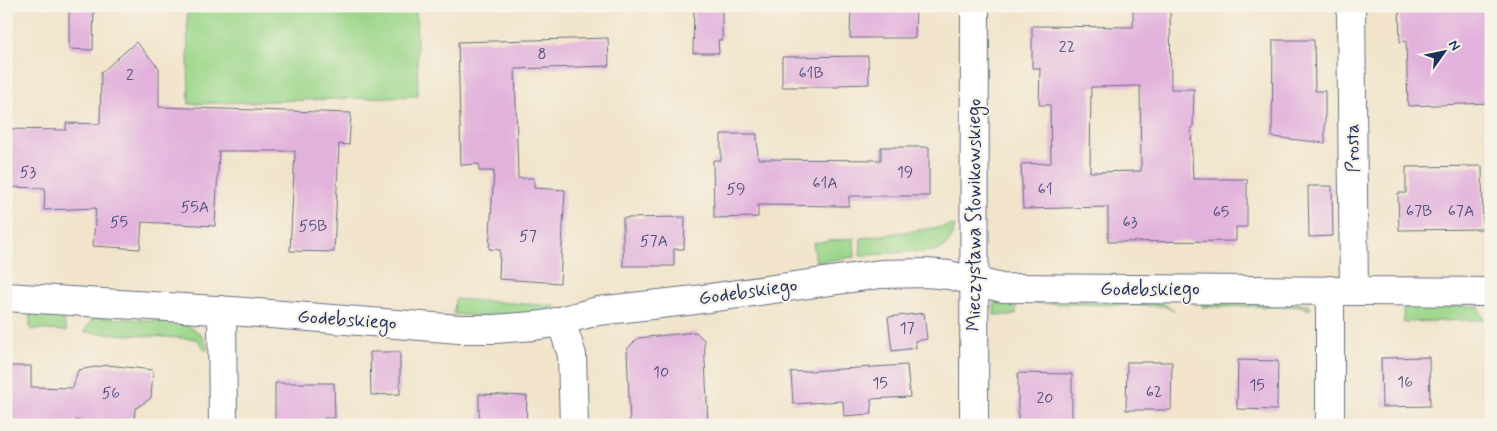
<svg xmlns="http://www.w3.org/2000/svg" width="1497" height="431" font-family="Mynerve,sans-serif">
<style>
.green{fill:#9bd689;stroke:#5b8274}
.building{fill:#e2b2dc;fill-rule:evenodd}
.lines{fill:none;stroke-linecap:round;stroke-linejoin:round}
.minor-casing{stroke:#666e84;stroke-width:30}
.minor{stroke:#fff;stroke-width:28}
.labels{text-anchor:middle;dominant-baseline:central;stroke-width:4.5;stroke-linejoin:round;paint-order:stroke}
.number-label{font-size:16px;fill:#4d507e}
.street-label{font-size:19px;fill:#1b2f5e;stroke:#f7f3e8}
</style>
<rect width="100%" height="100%" fill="#f7f3e8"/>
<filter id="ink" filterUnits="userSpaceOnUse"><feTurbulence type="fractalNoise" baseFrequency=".02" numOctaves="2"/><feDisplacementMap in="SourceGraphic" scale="10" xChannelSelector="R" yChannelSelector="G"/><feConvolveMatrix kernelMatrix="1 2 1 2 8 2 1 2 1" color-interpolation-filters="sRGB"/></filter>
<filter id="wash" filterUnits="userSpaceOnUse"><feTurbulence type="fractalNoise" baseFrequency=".0096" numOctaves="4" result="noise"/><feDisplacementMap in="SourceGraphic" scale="20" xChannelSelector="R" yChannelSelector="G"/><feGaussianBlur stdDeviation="1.12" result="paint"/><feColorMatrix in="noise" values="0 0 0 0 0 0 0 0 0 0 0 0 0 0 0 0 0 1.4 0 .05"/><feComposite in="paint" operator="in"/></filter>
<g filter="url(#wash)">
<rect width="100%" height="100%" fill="#f1e4ca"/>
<path class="green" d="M187,6H416L418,96L189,104Z
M955,225C949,259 929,250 904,252C889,253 875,255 860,256L861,238Z
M854,238L855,257L816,262L813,243Z
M455,299L555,306L554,310C522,314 487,319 454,314Z
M998,300L1163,303L1174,311L1164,306L1016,303V315H994L995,301Z
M1202,303L1300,304H1308L1311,309H1305V306L1202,307Z
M1406,306H1478L1484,320L1404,322L1403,310Z
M30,312L61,314L67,331L30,329Z
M94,317L175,322C192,326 203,332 208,349L206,351L197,339L84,332Z"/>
<g id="blocks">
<path class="building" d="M69,6H94L93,50L69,49Z
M694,6H722V40H718L719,53H693Z
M851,6H916L915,38H850Z
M1133,6H1170L1171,89H1194L1193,128H1191L1193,179H1247V227H1236V241L1108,242V207L1023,209L1021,164L1051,163L1050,105H1039L1040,68H1032V26L1133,27ZM1140,86L1141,171L1090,172L1091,87Z
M1399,6H1491V103L1408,106L1406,41L1400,42Z
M608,38L609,66L515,69L518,178H534V188L565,190L560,283L499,279L500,250L489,249L494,171H479V164L461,165L458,42Z
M1273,40H1314L1315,91H1325V143L1272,137Z
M136,42L159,68V107L351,113L349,145L339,144L334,252L290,251L295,151H219L215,226L142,222L140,249L93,246L96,208L44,210L45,188L6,187V129L66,130V123L100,124L101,73Z
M868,56L869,84L839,85V87H782V57Z
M721,134H757L758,159L881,160V147H929V196H849V206L758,205V217L714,218L713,160H721Z
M1482,166L1483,229L1399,230L1398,193H1406V167Z
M1308,186H1332L1333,236L1309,237Z
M685,217L684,249H674V266H623V218Z
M924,313L927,339L915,341L916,348L892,351L888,317Z
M696,332L704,340L708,422L630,425L627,349L638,338Z
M370,352H400V394L371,395Z
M1429,357L1430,406L1382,407L1381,358Z
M1238,360L1278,361L1277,410L1237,409Z
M1127,362H1172L1171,410H1126Z
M108,365L153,370L151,398L135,409L134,424H104L75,420V425H6V366H31V387L73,388L78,370Z
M907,365L910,397L871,399L872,414L844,416L843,401L793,404L791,372Z
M1018,373L1072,374V422H1018Z
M275,383H334L335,418H324V425H275Z
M479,394L527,396L526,425H479Z"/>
</g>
</g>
<g filter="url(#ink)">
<use href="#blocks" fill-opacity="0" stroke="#666e84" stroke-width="1"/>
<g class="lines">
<g class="minor-casing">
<path id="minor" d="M1351,6L1354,290
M1330,290V425
M6,297L232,311L459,329H494L534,326L548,324L598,311L695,300L881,274L927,273L949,275L1002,288L1491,292
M222,310L223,425
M561,321L572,355L574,425
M974,425L975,6"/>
</g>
<use href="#minor" class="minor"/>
</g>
</g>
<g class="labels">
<g class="number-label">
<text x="1067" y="47">22</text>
<text x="542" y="54">8</text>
<text x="811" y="73">61B</text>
<text x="130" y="75">2</text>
<text x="28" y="172">53</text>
<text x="905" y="172">19</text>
<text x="825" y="183">61A</text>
<text x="736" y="189">59</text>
<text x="1045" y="189">61</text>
<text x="195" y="207">55A</text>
<text x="1419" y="211">67B</text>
<text x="1461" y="211">67A</text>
<text x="1221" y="212">65</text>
<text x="119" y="222">55</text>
<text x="1130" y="222">63</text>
<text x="313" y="226">55B</text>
<text x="528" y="236">57</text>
<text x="654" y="241">57A</text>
<text x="907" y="328">17</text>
<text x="661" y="372">10</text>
<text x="1405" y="382">16</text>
<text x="880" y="383">15</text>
<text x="1257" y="385">15</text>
<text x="1154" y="392">62</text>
<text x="111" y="393">56</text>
<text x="1045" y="398">20</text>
</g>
<g class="street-label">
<text transform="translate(1353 148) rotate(-91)">Prosta</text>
<text transform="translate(974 215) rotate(-90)">Mieczysława Słowikowskiego</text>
<text x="1150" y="289">Godebskiego</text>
<text transform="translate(748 292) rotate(-8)">Godebskiego</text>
<text transform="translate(347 320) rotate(4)">Godebskiego</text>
</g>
</g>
<rect width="1497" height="431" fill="none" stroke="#f7f3e8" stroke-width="25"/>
<g transform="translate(1444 52) rotate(57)" stroke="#f7f3e8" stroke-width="4" paint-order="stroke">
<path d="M0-4L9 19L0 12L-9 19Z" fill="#1b2f5e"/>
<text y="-8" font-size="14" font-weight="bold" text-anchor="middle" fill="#1b2f5e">N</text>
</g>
</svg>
